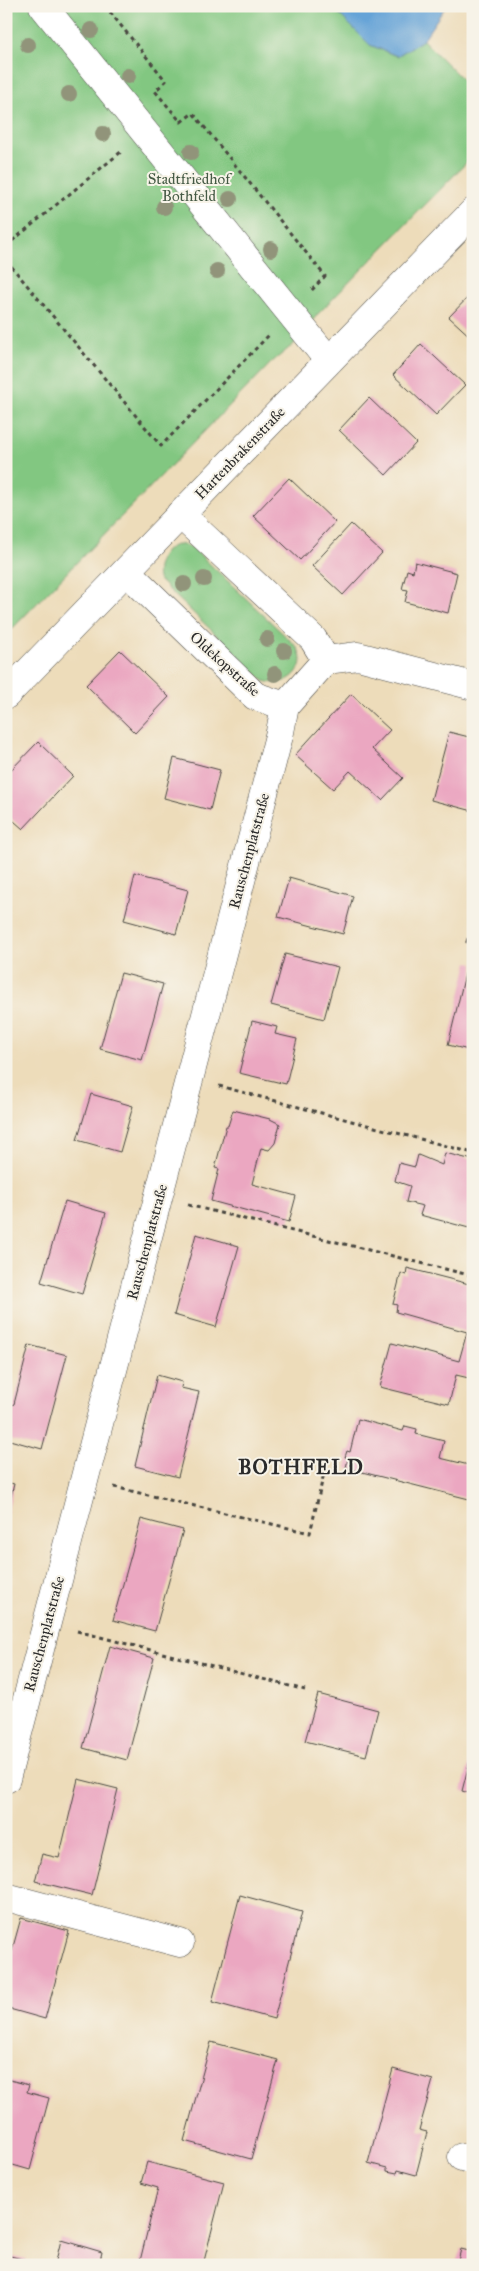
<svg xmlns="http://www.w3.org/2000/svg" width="479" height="2271" font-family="'IM FELL Great Primer',serif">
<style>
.green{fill:#82c781;stroke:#567956}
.water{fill:#65a3d7;stroke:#486781}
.building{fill:#eba7c1}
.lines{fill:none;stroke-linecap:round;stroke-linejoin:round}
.minor-casing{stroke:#484640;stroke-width:29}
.path{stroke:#484640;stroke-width:3;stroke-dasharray:4 4;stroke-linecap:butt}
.minor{stroke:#fff;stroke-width:28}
.tree{fill:#91947a}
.labels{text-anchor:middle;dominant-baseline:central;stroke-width:4;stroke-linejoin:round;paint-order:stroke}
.park-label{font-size:15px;fill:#455a45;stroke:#f7f3e8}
.street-label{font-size:15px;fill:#2b2b2b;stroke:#f7f3e8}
.district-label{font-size:20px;font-weight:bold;letter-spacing:1px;fill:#2b2b2b;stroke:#f7f3e8}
</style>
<rect width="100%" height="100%" fill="#f7f3e8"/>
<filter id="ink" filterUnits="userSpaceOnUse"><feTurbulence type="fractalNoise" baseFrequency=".02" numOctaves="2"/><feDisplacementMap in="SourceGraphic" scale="10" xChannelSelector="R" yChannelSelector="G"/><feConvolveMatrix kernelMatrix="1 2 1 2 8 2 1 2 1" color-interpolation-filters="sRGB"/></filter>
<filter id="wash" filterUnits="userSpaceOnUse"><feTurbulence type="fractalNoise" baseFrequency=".0096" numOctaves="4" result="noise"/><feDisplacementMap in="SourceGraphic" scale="20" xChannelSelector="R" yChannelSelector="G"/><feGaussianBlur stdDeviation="1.12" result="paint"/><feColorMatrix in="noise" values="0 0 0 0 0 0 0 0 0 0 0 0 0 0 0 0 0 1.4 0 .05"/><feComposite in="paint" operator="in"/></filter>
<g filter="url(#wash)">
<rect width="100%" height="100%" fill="#eddcba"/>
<path class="green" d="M6,6H331L370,45L397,56L423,40L473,90V156L317,315L294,344L272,362L6,635Z
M183,544L193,548L296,646C312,668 286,689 264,681L158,579C155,563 165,544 183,544Z"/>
<path class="water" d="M331,6H446L423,40L397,56L370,45Z"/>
<g id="blocks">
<path class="building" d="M473,292V339L449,317Z
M421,344L465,385L436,415L393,375Z
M369,398L416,443L386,475L339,430Z
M289,478L335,522L300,560L253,516Z
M351,524L382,553L343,595L312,566Z
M415,562L457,573L448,613L405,602L408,590L402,589L407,570L413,572Z
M120,650L169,697L135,733L86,685Z
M351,694L390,730L372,749L403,778L382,800L350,771L333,789L295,755Z
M449,732L473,738V811L431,800Z
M38,742L73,776L23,829L6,814V775Z
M174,758L220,770L210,810L164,798Z
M135,876L188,890L176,934L124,920Z
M289,878L353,896L343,934L278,917Z
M285,954L338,967L324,1019L271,1005Z
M468,962L473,963V1051L448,1045Z
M121,973L163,984L142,1060L100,1049Z
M252,1021L277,1027L275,1034L297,1039L286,1084L239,1073Z
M91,1094L133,1106L120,1152L77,1140Z
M233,1110L270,1119L280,1124L275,1143L269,1150L261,1148L252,1184L296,1196L289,1222L211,1201L219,1169L215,1168L226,1126H228Z
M445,1153L473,1160V1219L469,1228L420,1215L423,1206L406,1202L410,1186L395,1181L399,1163L415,1167L418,1155L442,1165Z
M65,1201L106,1213L82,1294L41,1282Z
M196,1234L239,1246L216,1327L174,1315Z
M407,1268L473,1285L471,1317L473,1318V1379L456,1375L449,1404L380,1387L392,1343L459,1361L467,1332L396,1312L397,1305L393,1304L401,1273L406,1275Z
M29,1345L67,1355L42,1449L6,1439V1408L14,1404Z
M157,1375L182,1382L181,1388L199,1392L178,1477L135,1466Z
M358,1419L403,1431L405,1426L417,1429L416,1434L444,1441L440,1458L473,1466V1500L346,1468L348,1458L345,1457L347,1451L350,1452Z
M6,1482L14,1484L7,1513H6Z
M141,1519L183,1530L155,1631L113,1620Z
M110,1646L154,1658L127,1760L83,1748Z
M318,1694L378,1710L366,1756L305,1741Z
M472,1752H473V1794L462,1791Z
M78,1779L118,1789L92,1895L35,1881L42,1854L59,1858Z
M240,1895L302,1912L274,2019L212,2002Z
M21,1918L69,1931L45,2019L6,2008V1972Z
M211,2042L278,2060L251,2159L184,2141Z
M393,2069L433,2080L419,2130L427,2132L416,2175L398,2170L397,2173L387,2171V2168L368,2163Z
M6,2079L29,2085L27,2092L49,2098L30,2170L6,2163Z
M147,2162L224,2182L203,2265H139L158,2188L141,2183Z
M61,2240L102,2252L99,2265H55Z
M461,2249L473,2252V2265H457Z
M6,2255L26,2260L25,2265H6Z"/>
</g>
</g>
<g filter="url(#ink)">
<use href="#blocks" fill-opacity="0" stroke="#484640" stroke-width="1"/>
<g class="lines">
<g class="minor-casing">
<path id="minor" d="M43,6L329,361
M180,514L313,639L326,660
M126,571L255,696L285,706L326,660L358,656L473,686
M6,695L473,212
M6,1779L280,732L285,706
M6,1897L180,1943
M462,2157L473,2160"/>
</g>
<path class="path" d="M105,6L166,81L155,91L181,122L193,113L325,276L311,291
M6,246L122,151
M6,260L161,446L269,335
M6,341L10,345L6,347
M473,923L467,942L473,944
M219,1086L473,1153
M188,1205L473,1276
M114,1487L310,1533L324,1473
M77,1631L305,1690"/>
<use href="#minor" class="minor"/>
</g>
<g class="tree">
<circle cx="91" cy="30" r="8"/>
<circle cx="28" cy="45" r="8"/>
<circle cx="128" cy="76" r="8"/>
<circle cx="69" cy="94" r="8"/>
<circle cx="103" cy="134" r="8"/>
<circle cx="191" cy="152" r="8"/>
<circle cx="230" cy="199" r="8"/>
<circle cx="164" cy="207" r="8"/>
<circle cx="271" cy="249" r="8"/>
<circle cx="217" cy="271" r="8"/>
<circle cx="204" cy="579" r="8"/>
<circle cx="184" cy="584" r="8"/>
<circle cx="267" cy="639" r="8"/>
<circle cx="284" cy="651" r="8"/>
<circle cx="275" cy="674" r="8"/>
</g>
</g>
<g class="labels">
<g class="park-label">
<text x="189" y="179">Stadtfriedhof<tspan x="189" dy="17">Bothfeld</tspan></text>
</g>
<g class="street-label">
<text transform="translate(240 453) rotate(-46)">Hartenbrakenstraße</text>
<text transform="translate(225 664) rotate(42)">Oldekopstraße</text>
<text transform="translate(249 851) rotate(-75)">Rauschenplatstraße</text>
<text transform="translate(147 1242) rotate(-75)">Rauschenplatstraße</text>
<text transform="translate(44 1634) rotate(-75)">Rauschenplatstraße</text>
</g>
<g class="district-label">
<text x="301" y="1467">BOTHFELD</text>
</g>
</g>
<rect width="479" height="2271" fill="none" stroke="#f7f3e8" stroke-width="25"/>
</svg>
